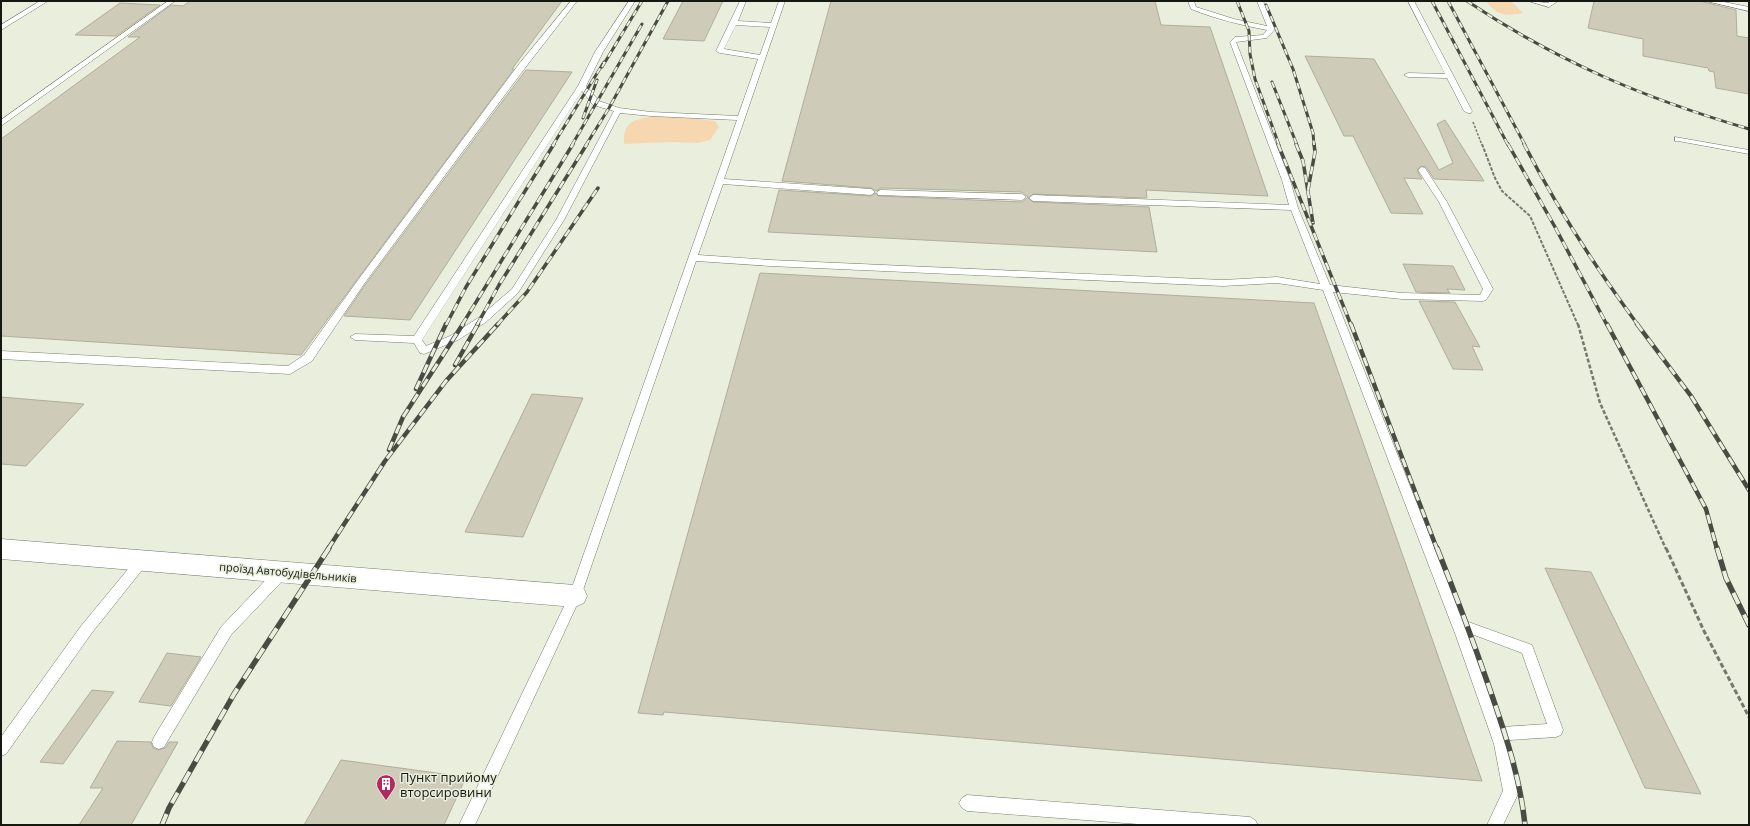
<svg xmlns="http://www.w3.org/2000/svg" width="1750" height="826" font-family="'Open Sans',sans-serif">
<style>
.green{fill:#f6d7af}
.building{fill:#cfcbb9;stroke:#b0ad9b}
.lines{fill:none;stroke-linecap:round;stroke-linejoin:round}
.service-casing{stroke:#757b6a;stroke-width:1}
.minor-casing{stroke:#757b6a;stroke-width:1}
.path-far3{stroke:#75796d;stroke-width:1.5;stroke-dasharray:2.5 1.5;stroke-linecap:butt}
.path-far2{stroke:#75796d;stroke-width:2;stroke-dasharray:3.5 1.5;stroke-linecap:butt}
.path-far1{stroke:#75796d;stroke-width:2.5;stroke-dasharray:4 2;stroke-linecap:butt}
.path{stroke:#75796d;stroke-width:3;stroke-dasharray:5 2.5;stroke-linecap:butt}
.service{fill:#fff;fill-rule:evenodd}
.minor{fill:#fff;fill-rule:evenodd}
.rail-far3-casing{stroke:#494c43;stroke-width:3}
.rail-far2-casing{stroke:#494c43;stroke-width:3.5}
.rail-far1-casing{stroke:#494c43;stroke-width:4.5}
.rail-casing{stroke:#494c43;stroke-width:5.5}
.rail-far3{stroke:#e9efdc;stroke-width:2;stroke-dasharray:6;stroke-linecap:butt}
.rail-far2{stroke:#e9efdc;stroke-width:2.5;stroke-dasharray:8;stroke-linecap:butt}
.rail-far1{stroke:#e9efdc;stroke-width:3;stroke-dasharray:9;stroke-linecap:butt}
.rail{stroke:#e9efdc;stroke-width:4;stroke-dasharray:12;stroke-linecap:butt}
.labels{text-anchor:middle;dominant-baseline:central;stroke-width:3;stroke-linejoin:round;paint-order:stroke}
.street-label{font-size:11px;fill:#151711;stroke:#e9efdc}
.near-poi-label{font-size:13px;fill:#151711;stroke:#e9efdc;text-anchor:start}
</style>
<rect width="100%" height="100%" fill="#e9efdc"/>
<path class="green" d="M1486,1H1511L1523,13C1506,16 1497,16 1486,1Z
M654,116L692,118L715,121L719,127L710,140L697,143L671,142L624,144C623,121 634,120 654,116Z"/>
<path class="building" d="M190,1H562L512,69H514L301,355L1,336V139L140,37H128L171,5L183,6Z
M683,1H723L704,41L663,39Z
M831,1H1155L1161,25L1210,27L1268,196L1146,190L1147,198L1033,194L1028,198L1033,202L1149,207L1157,252L768,232L779,190L871,196L876,193L878,196L1022,202L1028,197L1022,192L881,188L876,191L871,188L782,181Z
M1594,1H1700L1736,10L1737,36L1749,38V94L1716,88L1714,72L1709,71L1708,68L1643,56V39L1588,28Z
M120,3L160,5L116,36L75,35Z
M1305,56L1374,59L1439,170L1453,163L1437,124L1445,120L1484,181L1434,179L1426,167L1421,166L1417,170L1422,179L1404,178L1423,214L1391,213L1353,136H1344Z
M526,70L572,72L410,320L344,316L365,285Z
M1403,264L1453,266L1465,290L1447,289L1450,293L1416,292Z
M760,273L1314,303L1482,781L664,712L663,715L638,713Z
M1419,301L1455,302L1480,347L1472,346L1483,370L1453,369Z
M532,394L583,398L523,537L465,532Z
M1,397L84,404L26,466L1,464Z
M1545,568L1591,572L1701,794L1645,788Z
M167,653L201,657L171,706L139,702Z
M92,690L114,692L63,764L40,762Z
M117,741L151,742L153,748L158,750L165,748L169,742H178L131,825H79L103,788H90Z
M341,760L466,777L444,825H304Z"/>
<g class="lines">
<g class="service-casing">
<path id="service" d="M40,1H48L1,30V25Z
M168,1H175L1,126V120Z
M571,1H577L525,68L364,284L312,361L290,374L1,359V351L288,366L304,355L358,280L519,64Z
M629,1H635L603,52L586,86L599,101L619,108L651,112L738,116L758,59L720,53L716,51L740,1H746L738,21L771,23L779,1H785L724,179L871,189L875,192L871,195L723,184L698,255L770,260L1223,280L1277,277L1320,284L1291,210L1033,201L1029,198L1033,195L1289,205L1282,180L1230,42L1235,37L1263,35L1267,30C1241,25 1216,19 1191,9L1188,1H1194L1196,7L1234,19L1267,26L1257,1H1263L1275,29L1267,38L1236,42L1290,180L1298,208L1330,285L1402,293L1480,295L1483,289L1439,202L1418,170L1422,167L1425,168L1447,202L1493,289L1486,300L1483,301L1402,299L1333,292L1463,620L1532,645L1563,730L1561,735L1556,737L1510,740L1508,744L1519,792L1503,825H1487L1503,791L1494,744L1456,636L1323,290L1277,283L1223,286L770,266L696,261L581,596L475,825H459L569,596L737,120L651,116L620,113L564,220L518,293L486,322L458,340L424,354L420,353L414,343L355,340L350,337L355,334L414,336L578,86L595,52ZM736,25L770,27L760,55L724,49ZM582,91L593,105L614,111L556,220L512,289L478,318L450,336L426,346L422,340ZM1469,633L1522,653L1547,724L1502,727Z
M1408,1H1414L1472,111L1471,113H1468L1464,111L1447,78L1408,77L1404,75L1408,73L1445,74Z
M1528,1L1548,3L1551,1H1558L1549,7Z
M1706,1H1719L1749,7V11Z
M1675,137L1749,150V154L1678,141H1675Z
M881,190L1022,194L1026,197L1022,200L878,195L877,193L878,191Z
M142,556L146,557L148,561L146,565L91,634L6,754L1,756V737L81,626L138,557Z
M282,567L287,568L288,572L287,576L231,635L164,747L159,749L154,747L152,742L154,737L221,627L277,568Z
M967,795L1250,817L1255,820L1258,825H1151L967,811L962,808L959,803L962,798Z"/>
</g>
<g class="minor-casing">
<path id="minor" d="M1,539L575,585L584,589L587,596L584,603L575,607L1,559Z"/>
</g>
<path class="path-far3" d="M1473,122L1482,145"/>
<path class="path-far2" d="M1482,144L1495,178L1502,191L1530,216L1578,325"/>
<path class="path-far1" d="M1578,324L1600,403L1666,549"/>
<path class="path" d="M1666,548L1704,631L1749,717"/>
<use href="#service" class="service"/>
<use href="#minor" class="minor"/>
<g class="rail-far3-casing">
<path id="rail-far3" d="M1237,1L1249,31L1250,54L1255,79L1279,145
M1432,1L1508,145
M1448,1L1525,145
M1467,1C1558,62 1644,98 1749,129
M1266,5L1293,69L1313,133L1314,145
M602,67L642,1
M1272,82L1297,145
M583,118L597,80
M553,145L604,62
M572,145L642,24
M586,145L609,108L668,1"/>
</g>
<g class="rail-far2-casing">
<path id="rail-far2" d="M1278,144L1351,325
M1296,144L1303,161L1313,223
M1508,144L1555,227L1607,325
M1524,144C1557,208 1596,268 1638,325
M1308,190L1315,152L1314,144
M446,325L466,287L554,144
M462,325L573,144
M477,325L499,285L587,144
M497,325L527,292L598,188"/>
</g>
<g class="rail-far1-casing">
<path id="rail-far1" d="M1351,324L1437,549
M1607,324L1706,509L1717,549
M1637,324L1691,396L1749,490
M455,365L478,324
M416,389L446,324
M389,450L403,417L463,324
M328,549L385,461L446,381L498,324"/>
</g>
<g class="rail-casing">
<path id="rail" d="M1437,548C1455,593 1472,638 1488,684C1504,730 1520,776 1525,825
M1717,548L1726,578L1749,625
M162,825L169,808L234,694L329,548"/>
</g>
<use href="#rail-far3" class="rail-far3"/>
<use href="#rail-far2" class="rail-far2"/>
<use href="#rail-far1" class="rail-far1"/>
<use href="#rail" class="rail"/>
</g>
<defs>
<g id="building-pin" transform="scale(1)"><path d="M0 17L-7.5 6A9.5 9.5 0 1 1 7.5 6Z" fill="#b42861" stroke="#e9efdc"/><path d="M-4-6H4V6H1V3H-1V6H-4ZM-2.5-4.3h1.7v1.8h-1.7ZM.8-4.3h1.7v1.8H.8ZM-2.5-1h1.7V.8h-1.7ZM.8-1h1.7V.8H.8Z" fill="#fff"/></g>
</defs>
<g fill-rule="evenodd">
<use href="#building-pin" x="386" y="784"/>
</g>
<g class="labels">
<g class="street-label">
<text transform="translate(288 572) rotate(5)">проїзд Автобудівельників</text>
</g>
<g class="near-poi-label">
<text x="400" y="777">Пункт прийому<tspan x="400" dy="15">вторсировини</tspan></text>
</g>
</g>
<rect width="1750" height="826" fill="none" stroke="#151711" stroke-width="4"/>
</svg>
